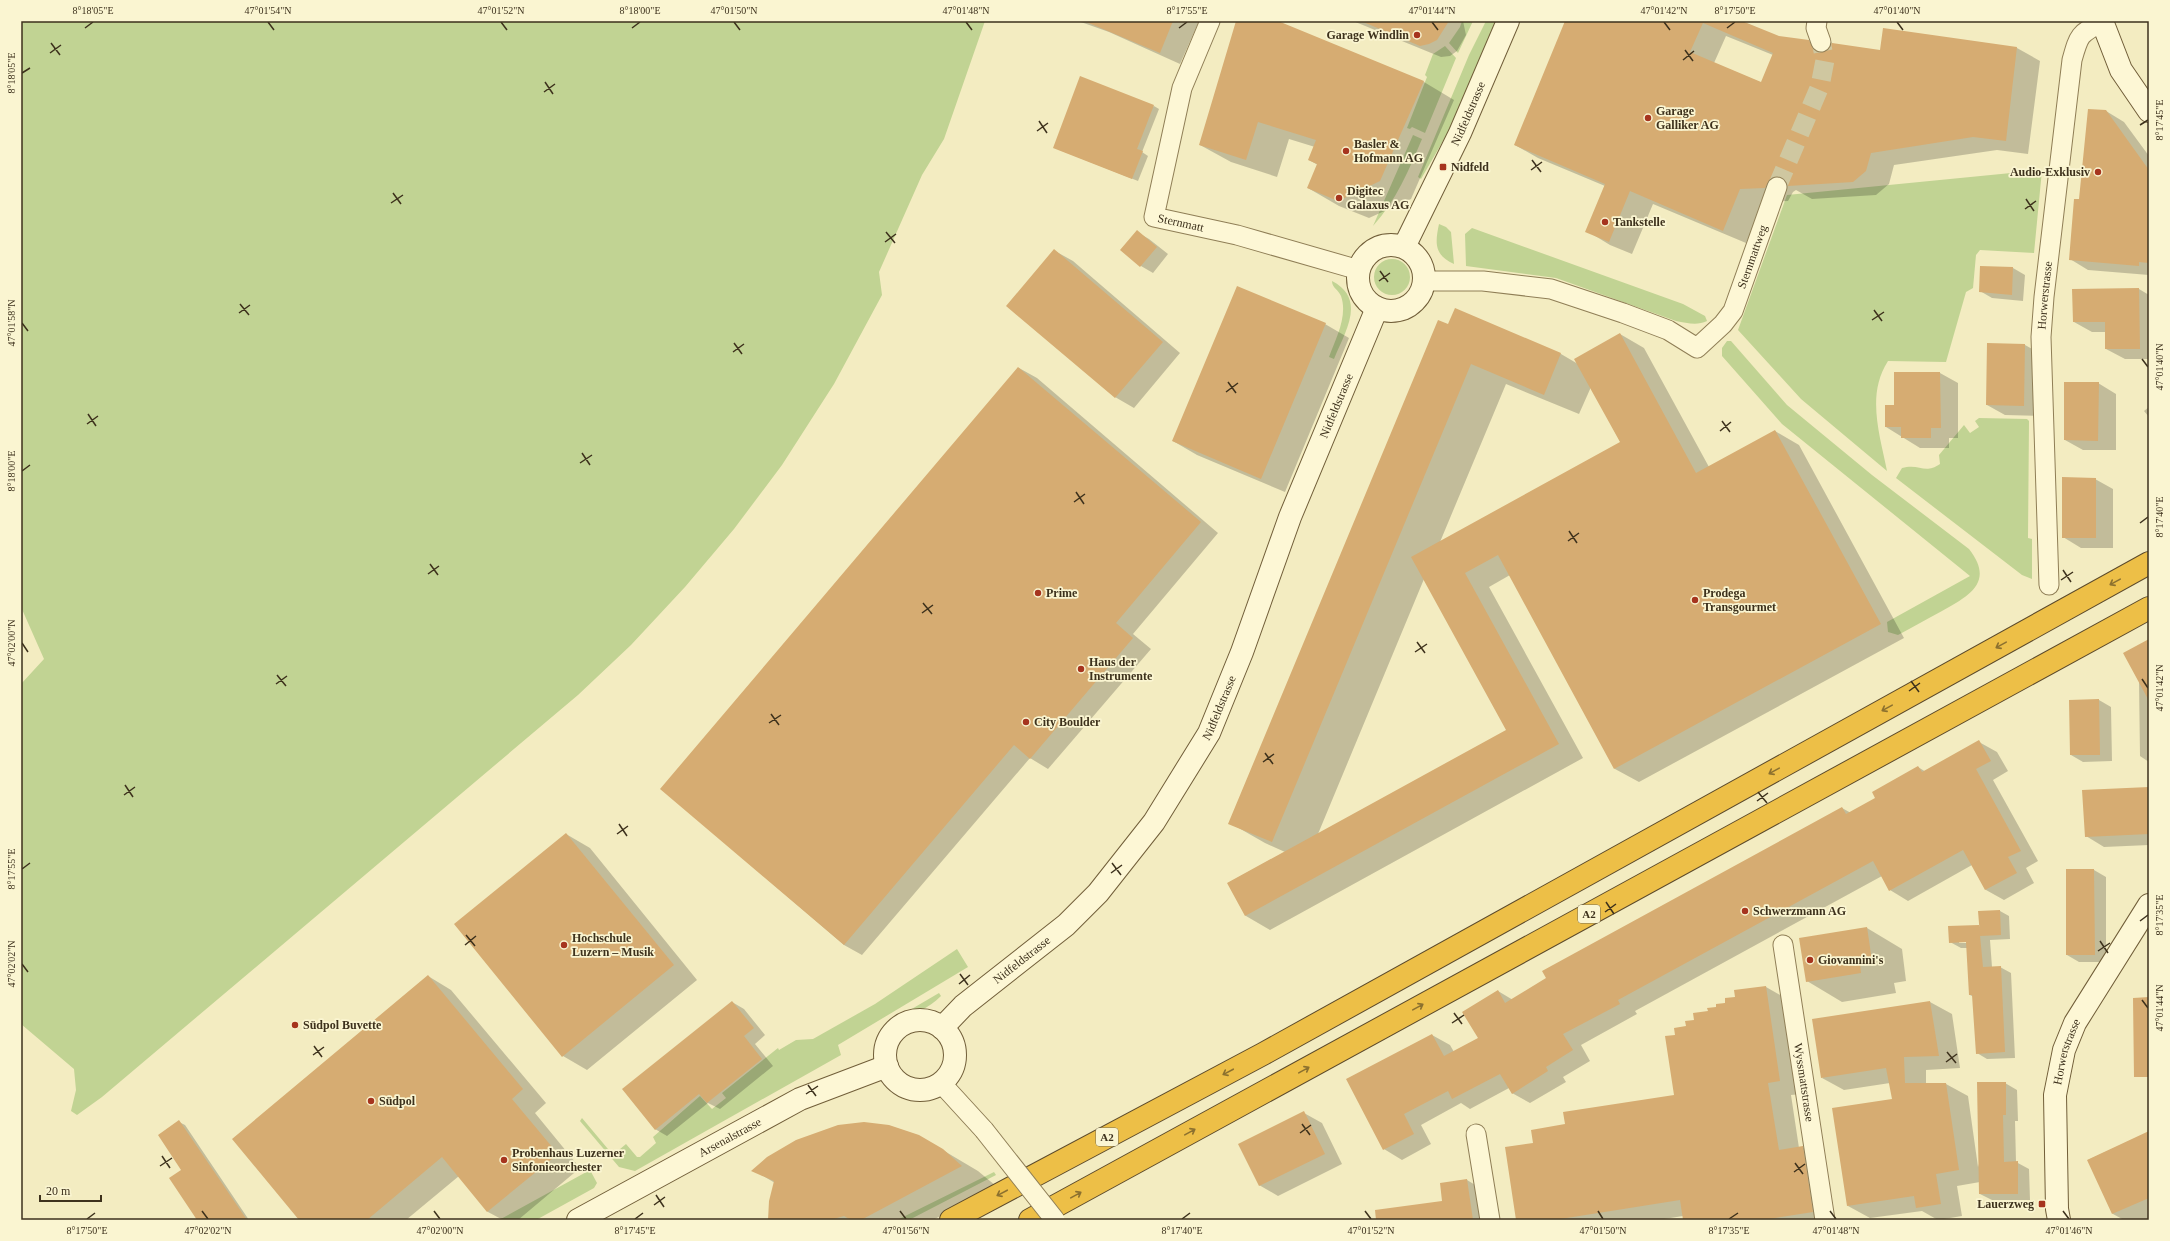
<svg xmlns="http://www.w3.org/2000/svg" width="2170" height="1241" font-family="'Times New Roman',serif">
<style>
.green{fill:#c1d393}
.shadow{fill:#0003;fill-rule:evenodd}
.building{fill:#d6ac72;fill-rule:evenodd}
.lines{fill:none;stroke-linecap:round;stroke-linejoin:round}
.street-tunnel{stroke:#cfc7a0;stroke-width:19;stroke-dasharray:19 10;stroke-linecap:butt}
.street-casing{stroke:#8f7e56;stroke-width:21}
.secondary-casing{stroke:#715e39;stroke-width:24}
.highway-casing{stroke:#5c4a2b;stroke-width:24}
.street{stroke:#fdf7d5;stroke-width:19}
.secondary{stroke:#fdf7d5;stroke-width:22}
.highway{stroke:#edbf47;stroke-width:22}
.street-bridge-casing{stroke:#8f7e56;stroke-width:21;stroke-linecap:butt}
.street-bridge{stroke:#fdf7d5;stroke-width:19}
.oneway{stroke:#8c712f}
.ticks{fill:none;stroke:#3d311c;stroke-width:1.5}
.poi-dot{fill:#a6341e;stroke:#faf5d1;stroke-width:1.5}
.labels{text-anchor:middle;dominant-baseline:central;stroke-width:3.5;stroke-linejoin:round;paint-order:stroke}
.shield{fill:#faf5d1;stroke:#766c52;stroke-width:1}
.shield-label{font-size:11px;font-weight:bold;fill:#3d311c}
.poi-label{font-size:12px;font-weight:bold;fill:#3d311c;stroke:#faf5d1;text-anchor:start}
.street-label{font-size:12px;fill:#3d311c;stroke:#faf5d1}
.neatline{fill:none;stroke:#3d311c;stroke-width:1.5}
.ticks-label{font-size:10px;text-anchor:middle;fill:#3d311c}
</style>
<rect width="100%" height="100%" fill="#f3ecc1"/>
<path class="green" d="M21,21H985L944,139L922,175L879,272L882,295L834,384L782,465L734,529L685,587L631,645L578,695L102,1097L77,1115L71,1111L76,1090L74,1069L21,1024V684L44,659L21,607Z
M1462,21H1473L1458,53L1449,43L1460,27Z
M1486,21H1497L1454,122L1421,179L1418,177L1469,55Z
M1445,46L1456,58L1425,133L1412,127L1410,129L1407,128L1427,77L1425,75L1433,54Z
M1413,135L1422,139C1409,170 1396,201 1373,226Z
M2042,170L2034,253L1980,250L1976,255L1973,288L1966,292L1946,362L1888,361C1866,395 1880,435 1887,471L1801,399L1738,330L1787,195Z
M1439,224L1446,227L1451,232L1454,264C1434,255 1435,243 1439,224Z
M1472,228L1683,304L1705,316L1707,321C1697,326 1687,323 1676,321L1556,278L1466,266L1465,234Z
M1374 277a18 18 0 1 1 36 0a18 18 0 1 1-36 0Z
M1332,281C1367,299 1345,332 1334,359L1329,357C1336,338 1348,316 1341,296C1338,289 1332,288 1332,281Z
M1727,341H1731L1787,405L1872,475L1969,549C1995,582 1969,596 1942,611C1927,619 1913,627 1898,635L1888,632L1887,622L1970,576L1782,424L1722,356V348Z
M1979,418L2027,419L2029,421L2028,538L2032,539V579L2022,575L1896,478L1902,468C1920,463 1924,475 1940,464L1939,455L1964,425L1970,433L1979,427L1975,421Z
M957,949L968,967L838,1045L841,1055L635,1171L619,1167L580,1121L582,1118L613,1155L626,1144L637,1157H640L656,1143L653,1137L700,1096L712,1109L726,1098L722,1093L778,1048L779,1050L796,1040L813,1039L875,1004Z
M939,993L941,996C928,1009 915,1014 898,1017Z
M590,1170L597,1183L594,1188L536,1220H499Z
M994,1172L996,1175L909,1220H897Z"/>
<path class="shadow" d="M1078,21H1199L1180,64L1109,32Z
M1237,21H1276L1424,82L1454,100L1411,199L1369,218L1339,206L1308,188L1318,165L1309,160L1315,147L1289,139L1277,177L1231,162L1200,145Z
M1353,21H1463L1466,35L1457,51L1450,56L1441,57Z
M1566,21H1741L1778,37L1808,41L1826,51H1881L1884,29L2017,48L2040,61L2028,154L1997,150L1894,165L1889,184L1876,195L1812,199L1796,190L1793,192L1788,201L1764,202L1746,243L1653,204L1632,254L1610,245L1587,231L1605,186L1538,158L1515,145ZM1726,36L1773,55L1762,83L1714,63Z
M1154,106L1159,109L1142,152L1148,156L1138,181L1060,150Z
M2106,111L2124,122L2149,156V275L2088,270L2070,259L2080,200Z
M1137,232L1149,239L1168,254L1153,273L1141,266Z
M1055,251L1073,261L1180,353L1134,408L1115,397Z
M1981,267L2013,268L2025,275L2023,301L1992,298L1980,291Z
M2139,289L2149,295V359H2125L2106,349V332H2092L2074,322Z
M1455,310L1561,354L1578,364L1620,334L1644,348L1709,467L1775,431L1799,445L1904,638L1639,782L1615,769L1510,575L1489,587L1583,758L1270,930L1246,916L1228,883L1285,852L1265,843L1230,823ZM1506,384L1579,414L1591,387L1621,443L1440,542ZM1424,579L1508,730L1318,834Z
M1325,324L1349,338L1285,492L1197,455L1173,441Z
M1988,344L2025,345L2043,355L2042,416L2005,415L1987,405Z
M1019,368L1037,378L1218,533L1133,634L1151,649L1048,769L1030,758L862,955L844,945L662,789Z
M1940,373L1958,383V438H1949V448H1920L1886,427L1895,406Z
M2098,383L2116,394V450H2083L2065,440Z
M2149,407V417L2144,411Z
M2095,479L2113,489V548H2081L2063,537Z
M2149,640V762L2140,756L2139,681Z
M2099,700L2111,707L2112,761L2083,762L2071,755L2070,701Z
M1979,742L1997,752L2008,771L1993,780L2038,861L2026,868L2034,883L2004,900L1986,890L1972,865L1908,901L1890,890L1882,876L1635,1011L1637,1014L1581,1045L1590,1061L1563,1077L1566,1082L1530,1103L1512,1093L1509,1088L1470,1109L1461,1103L1421,1125L1431,1144L1402,1160L1384,1149L1432,1035L1450,1045L1454,1052L1479,1038L1498,991L1513,1000L1842,808L1851,813L1877,798L1918,767L1926,772Z
M2149,788V845L2104,847L2086,836Z
M566,834L590,848L697,980L587,1070L563,1056Z
M2067,870H2094L2106,877V962H2079L2067,955Z
M2000,911L2009,916L2010,939L1990,940L1992,967H2000L2011,973L2015,1058L1987,1059L1977,1053L1974,997L1970,995L1967,948H1961L1950,942L1978,926L1980,927ZM1959,941H1971V943H1959Z
M1867,928L1902,949L1906,981L1894,983L1896,993L1842,1002L1807,981Z
M428,976L451,990L546,1103L535,1113L580,1168L518,1220H503L488,1212L459,1176L406,1220H300Z
M1766,987L1789,1000L1802,1094L1791,1095L1799,1148L1802,1147L1825,1160L1834,1220H1684L1683,1216L1658,1220H1517L1534,1143L1566,1125L1675,1096L1676,1036L1709,1012L1736,997Z
M732,1002L744,1009L765,1035L755,1044L773,1066L720,1109L708,1103L667,1136L655,1129Z
M1930,1002L1952,1014L1960,1068L1926,1070V1084H1946L1968,1096L1978,1167L2005,1083L2017,1090L2018,1121H2015L2016,1162L2029,1169L2030,1200H1992L1980,1194V1182L1957,1186L1962,1216L1938,1220L1922,1211L1870,1218L1848,1206L1893,1100L1890,1083L1844,1090L1822,1078Z
M1304,1113L1322,1123L1342,1164L1278,1196L1259,1185Z
M179,1122L185,1125L249,1220H198L182,1171Z
M2149,1132V1220H2124L2113,1214L2088,1160Z
M919,1136L978,1171L996,1186L933,1220H771L775,1183L753,1170Z
M1467,1180L1485,1191L1489,1220H1384L1443,1202Z"/>
<path class="building" d="M1084,21H1173L1160,53Z
M1236,21H1278L1424,81L1380,181L1338,201L1307,188L1317,164L1308,160L1316,140L1258,122L1246,160L1199,145Z
M1361,21H1449L1437,40L1429,44L1420,46Z
M1565,21H1742L1779,36L1809,40L1814,50L1819,53L1829,49L1832,43L1880,50L1883,28L2017,47L2006,141L1973,137L1871,153L1866,171L1853,182L1788,186L1785,180L1775,176L1770,179L1765,188L1740,189L1723,231L1630,191L1609,242L1585,232L1605,184L1514,145ZM1703,23L1773,53L1761,82L1690,52Z
M1080,76L1154,105L1137,149L1143,151L1132,179L1053,148Z
M2088,109L2106,110L2149,170V263L2139,262V266L2069,260L2074,199H2079Z
M1137,230L1157,247L1140,267L1120,250Z
M1054,249L1163,342L1115,398L1006,306Z
M1980,266L2013,267L2012,295L1979,292Z
M1237,286L1326,323L1261,479L1172,441Z
M2139,288L2140,349H2105V322H2073L2072,289Z
M1455,308L1561,353L1544,395L1471,364L1272,842L1228,824L1438,320L1448,324Z
M1620,333L1696,473L1775,430L1881,624L1614,769L1498,555L1465,573L1559,744L1245,916L1227,883L1506,730L1411,557L1620,442L1574,359Z
M1987,343L2025,344L2024,406L1986,405Z
M1018,367L1201,522L1116,623L1133,638L1030,759L1014,745L844,945L660,789Z
M1894,372H1940L1941,428H1931V438H1901V427H1885V405H1894Z
M2064,382H2099L2098,441L2064,440Z
M2062,477L2096,478V538H2062Z
M2149,639V701L2123,653Z
M2099,699L2100,755H2070L2069,700Z
M1979,740L1991,761L1976,769L2021,851L2008,857L2017,873L1985,890L1963,850L1889,891L1873,861L1618,1000L1620,1004L1563,1034L1573,1050L1546,1067L1548,1071L1512,1094L1500,1074L1452,1099L1448,1091L1404,1114L1414,1134L1383,1150L1346,1079L1432,1034L1444,1056L1478,1038L1462,1012L1498,990L1505,1003L1546,978L1542,971L1842,807L1846,814L1875,798L1872,792L1918,766L1922,772Z
M2149,787V834L2085,837L2082,790Z
M566,833L674,965L562,1057L454,924Z
M2066,869H2094L2095,955H2066Z
M2000,910L2001,935L1980,936L1978,911Z
M1979,925L1983,967L2001,966L2005,1052L1976,1054L1972,995H1969L1966,942L1949,943L1948,926Z
M1867,927L1872,961L1860,963L1861,973L1806,982L1799,938Z
M428,975L523,1089L512,1099L558,1154L487,1212L442,1157L367,1220H299L232,1139Z
M1766,986L1780,1081L1768,1083L1779,1150L1803,1146L1813,1212L1762,1220H1683L1680,1200L1554,1220H1516L1505,1147L1533,1143L1531,1130L1565,1124L1563,1112L1674,1095L1665,1036L1675,1035L1674,1028L1686,1026L1685,1021L1694,1020L1693,1013L1708,1011L1707,1008L1716,1007V1004L1725,1003V998L1735,997L1734,990Z
M2149,997V1077H2134L2133,998Z
M732,1001L754,1028L744,1036L762,1059L707,1103L699,1094L655,1130L622,1089Z
M1930,1001L1939,1056L1904,1057L1905,1083H1946L1959,1170L1936,1174L1941,1204L1916,1208L1914,1196L1847,1206L1832,1108L1892,1099L1886,1068L1821,1078L1812,1019Z
M1977,1082H2006V1115H2003L2004,1162L2018,1161V1194H1979Z
M1304,1111L1325,1154L1259,1186L1238,1144Z
M179,1120L247,1220H197L169,1178L181,1170L158,1135Z
M864,1122L889,1125L919,1135L943,1149L962,1166L861,1220H851L844,1216L830,1220H768L769,1201L774,1181L751,1171L767,1157L796,1140L838,1125Z
M2149,1131V1198L2112,1214L2087,1160Z
M1467,1179L1473,1220H1376L1375,1210L1442,1201L1440,1183Z"/>
<g class="lines">
<path class="street-tunnel" d="M1777,187L1820,86L1825,60L1821,42"/>
<g class="street-casing">
<g id="street">
<path id="s1" d="M1210,21L1182,88L1154,217L1237,235L1359,270"/>
<path d="M1817,21L1816,28L1821,42"/>
<path id="s2" d="M1424,281H1483L1551,289L1623,313L1668,330L1697,348L1723,324L1733,311L1777,187"/>
<path id="s3" d="M2049,585L2041,337L2044,297L2072,60C2079,35 2079,34 2102,22"/>
<path id="s4" d="M1783,945L1825,1220"/>
<path d="M941,1083L984,1130"/>
<path d="M1476,1134L1490,1220"/>
</g>
</g>
<g class="secondary-casing">
<g id="secondary">
<path d="M2102,21L2121,70L2149,111"/>
<circle cx="1391" cy="278" r="33"/>
<path id="s5" d="M1404,247L1460,133L1508,21"/>
<circle cx="920" cy="1055" r="35"/>
<path id="s6" d="M942,1028L963,1006L1066,925L1098,893L1154,822L1209,733L1242,652L1290,517L1377,308"/>
<path id="s7" d="M578,1220L800,1099L887,1066"/>
<path id="s8" d="M2059,1220L2057,1209L2055,1095L2064,1050L2075,1023L2149,905"/>
</g>
</g>
<g class="highway-casing">
<path id="highway" d="M951,1220L1263,1054L2149,563
M1030,1220L2149,608"/>
</g>
<use href="#street" class="street"/>
<use href="#secondary" class="secondary"/>
<use href="#highway" class="highway"/>
<g class="street-bridge-casing">
<path id="street-bridge" d="M984,1130L1055,1220"/>
</g>
<use href="#street-bridge" class="street-bridge"/>
</g>
<defs><path id="oneway-shaft" d="M-6 0H5M1.5-3L5.5 0L1.5 3" fill="none" stroke-width="1.6" stroke-linecap="round" stroke-linejoin="round"/></defs>
<g class="oneway">
<use href="#oneway-shaft" transform="translate(2115 582) rotate(151)"/>
<use href="#oneway-shaft" transform="translate(2001 645) rotate(151)"/>
<use href="#oneway-shaft" transform="translate(1887 708) rotate(151)"/>
<use href="#oneway-shaft" transform="translate(1774 771) rotate(151)"/>
<use href="#oneway-shaft" transform="translate(1418 1007) rotate(-29)"/>
<use href="#oneway-shaft" transform="translate(1304 1070) rotate(-29)"/>
<use href="#oneway-shaft" transform="translate(1228 1072) rotate(152)"/>
<use href="#oneway-shaft" transform="translate(1190 1132) rotate(-29)"/>
<use href="#oneway-shaft" transform="translate(1002 1193) rotate(152)"/>
<use href="#oneway-shaft" transform="translate(1076 1195) rotate(-29)"/>
</g>
<path class="ticks" d="M268,22L274,30M501,22L507,30M734,22L740,30M966,22L972,30M1432,22L1438,30M1664,22L1670,30M1897,22L1903,30M85,28L93,22M632,28L640,22M1179,28L1187,22M1727,28L1735,22M51,43L60,55M1685,50L1693,61M50,53L61,45M1683,60L1694,51M22,73L30,68M545,82L553,94M544,92L555,84M1039,121L1047,133M2140,125L2148,120M1037,131L1048,123M1532,160L1541,172M1531,170L1542,162M393,193L401,204M2026,199L2034,211M391,203L403,195M2025,209L2036,201M886,232L895,243M885,242L896,234M1380,271L1388,282M1379,281L1390,273M240,304L249,315M1874,310L1882,321M239,313L250,305M1872,320L1884,312M22,323L28,331M734,343L742,354M733,352L744,344M2142,359L2148,367M1228,382L1236,393M1226,392L1238,383M88,414L96,426M1722,421L1730,432M87,424L98,416M1720,431L1731,422M582,453L590,465M580,463L592,455M22,471L30,465M1076,492L1084,504M1074,502L1085,494M2140,523L2148,517M1569,531L1577,543M1568,541L1579,533M430,564L438,575M2063,570L2071,582M428,574L439,566M2061,580L2073,572M923,603L932,614M922,613L933,605M1417,642L1425,653M22,643L28,652M1415,652L1427,644M277,675L286,686M2142,679L2148,688M1911,681L1919,692M276,684L287,676M1909,691L1920,683M771,714L779,725M769,723L781,715M1265,753L1273,764M1263,762L1274,754M125,785L133,797M1758,792L1767,803M124,795L135,787M1757,801L1768,793M619,824L627,836M617,834L628,826M1112,863L1121,875M22,869L30,863M1111,873L1122,865M1606,902L1614,914M1605,912L1616,904M2140,921L2148,915M466,935L475,946M2100,941L2108,953M465,945L476,936M2098,951L2110,943M22,964L28,972M960,974L968,985M959,984L970,975M2142,1000L2148,1008M1454,1013L1462,1024M1452,1023L1464,1015M314,1046L322,1057M1947,1052L1956,1063M313,1055L324,1047M1946,1062L1957,1054M808,1085L816,1096M806,1094L818,1086M1302,1124L1310,1135M1300,1133L1311,1125M162,1156L170,1168M1795,1163L1803,1174M160,1166L172,1158M1794,1172L1805,1164M656,1195L664,1207M654,1205L665,1197M202,1211L208,1219M434,1211L440,1219M900,1211L906,1219M1365,1211L1371,1219M1598,1211L1603,1219M1830,1211L1836,1219M2063,1211L2069,1219M87,1219L95,1213M635,1219L643,1213M1182,1219L1190,1213M1729,1219L1738,1213"/>
<g class="poi-dot">
<circle cx="1417" cy="35" r="4"/>
<circle cx="1648" cy="118" r="4"/>
<circle cx="1346" cy="151" r="4"/>
<rect x="1439" y="163" width="8" height="8" rx="2"/>
<circle cx="2098" cy="172" r="4"/>
<circle cx="1339" cy="198" r="4"/>
<circle cx="1605" cy="222" r="4"/>
<circle cx="1038" cy="593" r="4"/>
<circle cx="1695" cy="600" r="4"/>
<circle cx="1081" cy="669" r="4"/>
<circle cx="1026" cy="722" r="4"/>
<circle cx="1745" cy="911" r="4"/>
<circle cx="564" cy="945" r="4"/>
<circle cx="1810" cy="960" r="4"/>
<circle cx="295" cy="1025" r="4"/>
<circle cx="371" cy="1101" r="4"/>
<circle cx="504" cy="1160" r="4"/>
<rect x="2038" y="1200" width="8" height="8" rx="2"/>
</g>
<g class="labels">
<g class="shield">
<rect x="1578" y="905" width="22" height="18" rx="3"/>
<rect x="1096" y="1128" width="22" height="18" rx="3"/>
</g>
<g class="shield-label">
<text x="1589" y="914">A2</text>
<text x="1107" y="1137">A2</text>
</g>
<g class="poi-label">
<text x="1409" y="35" text-anchor="end">Garage Windlin</text>
<text x="1656" y="111">Garage<tspan x="1656" dy="14">Galliker AG</tspan></text>
<text x="1354" y="144">Basler &amp;<tspan x="1354" dy="14">Hofmann AG</tspan></text>
<text x="1451" y="167">Nidfeld</text>
<text x="2090" y="172" text-anchor="end">Audio-Exklusiv</text>
<text x="1347" y="191">Digitec<tspan x="1347" dy="14">Galaxus AG</tspan></text>
<text x="1613" y="222">Tankstelle</text>
<text x="1046" y="593">Prime</text>
<text x="1703" y="593">Prodega<tspan x="1703" dy="14">Transgourmet</tspan></text>
<text x="1089" y="662">Haus der<tspan x="1089" dy="14">Instrumente</tspan></text>
<text x="1034" y="722">City Boulder</text>
<text x="1753" y="911">Schwerzmann AG</text>
<text x="572" y="938">Hochschule<tspan x="572" dy="14">Luzern – Musik</tspan></text>
<text x="1818" y="960">Giovannini's</text>
<text x="303" y="1025">Südpol Buvette</text>
<text x="379" y="1101">Südpol</text>
<text x="512" y="1153">Probenhaus Luzerner<tspan x="512" dy="14">Sinfonieorchester</tspan></text>
<text x="2034" y="1204" text-anchor="end">Lauerzweg</text>
</g>
<g class="street-label">
<text stroke="none"><textPath href="#s5" startOffset="148">Nidfeldstrasse</textPath></text>
<text stroke="none"><textPath href="#s1" startOffset="232">Sternmatt</textPath></text>
<text stroke="none"><textPath href="#s2" startOffset="395">Sternmattweg</textPath></text>
<text stroke="none"><textPath href="#s3" startOffset="290">Horwerstrasse</textPath></text>
<text stroke="none"><textPath href="#s6" startOffset="753">Nidfeldstrasse</textPath></text>
<text stroke="none"><textPath href="#s6" startOffset="429">Nidfeldstrasse</textPath></text>
<text stroke="none"><textPath href="#s6" startOffset="105">Nidfeldstrasse</textPath></text>
<text stroke="none"><textPath href="#s8" startOffset="170">Horwerstrasse</textPath></text>
<text stroke="none"><textPath href="#s4" startOffset="139">Wyssmattstrasse</textPath></text>
<text stroke="none"><textPath href="#s7" startOffset="173">Arsenalstrasse</textPath></text>
</g>
</g>
<rect width="2170" height="1241" fill="none" stroke="#faf5d1" stroke-width="44"/>
<path d="M40 1195v6h61v-6" fill="none" stroke="#3d311c" stroke-width="2"/>
<text x="46" y="1195" font-size="12" fill="#3d311c" stroke="#faf5d1" stroke-width="3" paint-order="stroke">20 m</text>
<rect x="22" y="22" width="2126" height="1197" class="neatline"/>
<g class="ticks-label">
<text x="93" y="14">8°18'05"E</text>
<text x="268" y="14">47°01'54"N</text>
<text x="501" y="14">47°01'52"N</text>
<text x="640" y="14">8°18'00"E</text>
<text x="734" y="14">47°01'50"N</text>
<text x="966" y="14">47°01'48"N</text>
<text x="1187" y="14">8°17'55"E</text>
<text x="1432" y="14">47°01'44"N</text>
<text x="1664" y="14">47°01'42"N</text>
<text x="1735" y="14">8°17'50"E</text>
<text x="1897" y="14">47°01'40"N</text>
<text transform="translate(11 73) rotate(-90)" y="4">8°18'05"E</text>
<text transform="translate(2159 120) rotate(-90)" y="4">8°17'45"E</text>
<text transform="translate(11 323) rotate(-90)" y="4">47°01'58"N</text>
<text transform="translate(2159 367) rotate(-90)" y="4">47°01'40"N</text>
<text transform="translate(11 471) rotate(-90)" y="4">8°18'00"E</text>
<text transform="translate(2159 517) rotate(-90)" y="4">8°17'40"E</text>
<text transform="translate(11 643) rotate(-90)" y="4">47°02'00"N</text>
<text transform="translate(2159 688) rotate(-90)" y="4">47°01'42"N</text>
<text transform="translate(11 869) rotate(-90)" y="4">8°17'55"E</text>
<text transform="translate(2159 915) rotate(-90)" y="4">8°17'35"E</text>
<text transform="translate(11 964) rotate(-90)" y="4">47°02'02"N</text>
<text transform="translate(2159 1008) rotate(-90)" y="4">47°01'44"N</text>
<text x="87" y="1234">8°17'50"E</text>
<text x="208" y="1234">47°02'02"N</text>
<text x="440" y="1234">47°02'00"N</text>
<text x="635" y="1234">8°17'45"E</text>
<text x="906" y="1234">47°01'56"N</text>
<text x="1182" y="1234">8°17'40"E</text>
<text x="1371" y="1234">47°01'52"N</text>
<text x="1603" y="1234">47°01'50"N</text>
<text x="1729" y="1234">8°17'35"E</text>
<text x="1836" y="1234">47°01'48"N</text>
<text x="2069" y="1234">47°01'46"N</text>
</g>
</svg>
